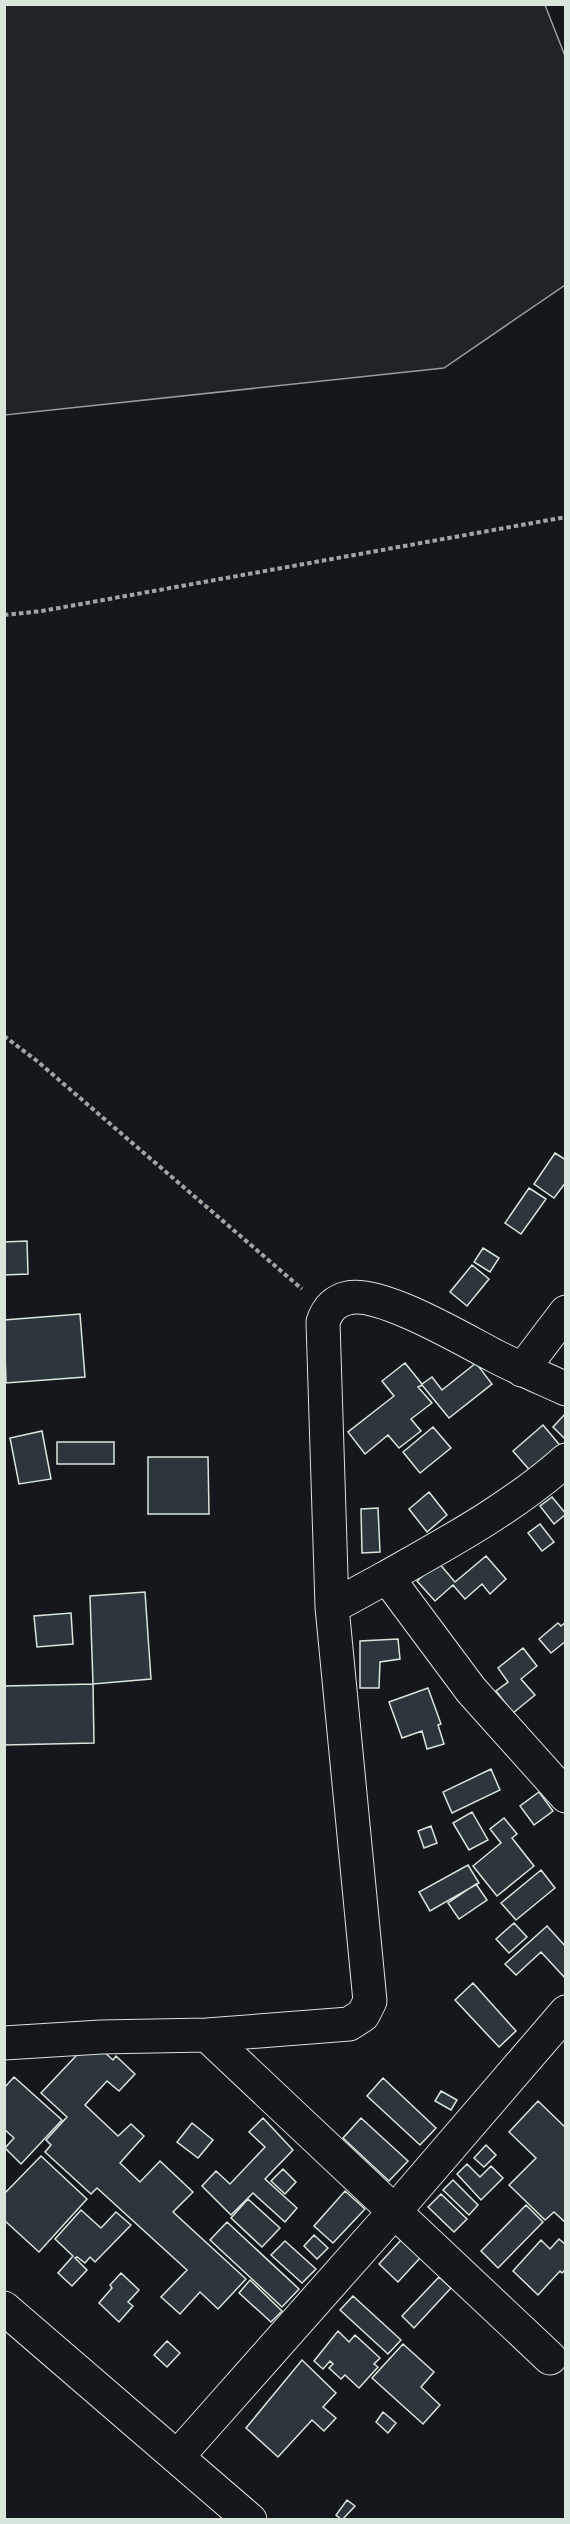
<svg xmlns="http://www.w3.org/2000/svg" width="570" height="2524" font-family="Ubuntu,sans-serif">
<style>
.green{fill:#202428;stroke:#939e99;stroke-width:1.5}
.building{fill:#2c363c;stroke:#d8e6dc;stroke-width:1.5}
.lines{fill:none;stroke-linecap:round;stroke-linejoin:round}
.minor-casing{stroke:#d8e6dc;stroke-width:35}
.path{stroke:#9da8a2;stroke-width:4;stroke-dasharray:4.5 3;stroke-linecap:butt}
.minor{stroke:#14181c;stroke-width:33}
</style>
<rect width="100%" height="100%" fill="#14181c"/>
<path class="green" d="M4,5H545L565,56V285L444,368L5,415Z"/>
<path class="building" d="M555,1153L566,1160V1182L554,1198L534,1184Z
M529,1188L546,1199L521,1234L505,1223Z
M27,1241L28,1274L4,1275V1242Z
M483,1248L499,1258L490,1272L474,1262Z
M472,1265L489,1279L467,1306L450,1292Z
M80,1314L85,1377L6,1383L4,1320Z
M405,1363L422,1384L432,1377L442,1390L476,1363L492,1384L449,1418L422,1385L418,1387L432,1403L411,1419L421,1431L399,1448L388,1435L365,1454L348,1432L394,1396L382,1381Z
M565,1414L566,1415V1440L553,1427Z
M543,1425L563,1449L533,1474L513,1451Z
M433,1427L451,1448L420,1473L403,1452Z
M42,1431L51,1479L19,1484L10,1438Z
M57,1442H114V1464H57Z
M148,1457H208L209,1514H148Z
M429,1492L447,1515L427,1532L409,1509Z
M552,1497L566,1514L554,1524L540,1506Z
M378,1508L380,1552L362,1553L361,1509Z
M540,1524L554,1542L542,1551L528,1533Z
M486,1556L506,1579L490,1594L482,1584L465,1599L453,1585L435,1601L417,1581L438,1562L455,1582Z
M145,1592L151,1679L93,1684L90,1596Z
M71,1613L73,1644L37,1647L34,1616Z
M566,1622V1641L551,1653L539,1639L558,1623L561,1626Z
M398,1639L400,1659L380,1662L379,1688H360V1641Z
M523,1648L537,1666L521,1679L535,1695L513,1713L496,1691L508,1682L498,1668Z
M93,1684L94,1743L4,1745V1686Z
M428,1688L441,1724L438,1725L444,1744L427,1749L422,1731L402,1738L389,1702Z
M491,1769L500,1790L452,1813L443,1792Z
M539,1792L553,1811L534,1825L520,1806Z
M472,1812L488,1840L469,1850L453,1823Z
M504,1818L517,1834L512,1838L534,1866L497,1896L473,1866L501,1843L490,1829Z
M431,1826L437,1843L424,1848L418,1831Z
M468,1865L479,1883L430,1911L419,1892Z
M541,1870L555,1888L516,1920L501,1903Z
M476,1884L487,1900L459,1919L448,1903Z
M514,1923L527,1937L509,1953L496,1939Z
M547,1926L566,1947V1979L541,1952L516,1975L505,1964Z
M473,1983L516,2031L499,2047L455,2000Z
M91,2040L113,2060L116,2056L135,2074L119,2091L107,2081L85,2105L118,2136L131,2124L144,2136L120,2163L140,2182L160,2161L193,2192L173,2212L246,2279L218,2309L200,2292L180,2314L161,2297L187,2270L97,2188L91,2194L45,2152L51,2145L46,2140L67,2117L41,2093Z
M14,2077L62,2120L21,2164L5,2148L14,2138L4,2129V2088Z
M383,2078L436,2128L420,2145L367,2096Z
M441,2091L457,2100L451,2110L435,2101Z
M538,2101L566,2128V2223L554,2212L545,2220L509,2185L536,2158L509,2132Z
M263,2118L293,2150L265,2179L297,2208L285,2222L253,2193L231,2215L202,2186L216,2171L230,2184L265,2147L249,2132Z
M361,2118L408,2161L389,2181L343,2138Z
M192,2123L213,2140L198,2158L177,2142Z
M486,2145L496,2155L484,2167L474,2158Z
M41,2156L87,2199L39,2252L4,2220V2194Z
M467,2164L480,2177L491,2166L503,2178L481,2200L457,2174Z
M283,2169L296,2182L285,2194L271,2181Z
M453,2180L478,2205L469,2215L443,2190Z
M345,2191L365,2209L333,2243L314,2226Z
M441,2194L467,2219L454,2232L428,2207Z
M248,2199L280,2228L262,2247L231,2218Z
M526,2205L543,2222L498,2268L481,2251Z
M81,2210L101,2228L116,2212L131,2225L95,2262L90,2257L85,2263L77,2257L75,2258L87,2270L72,2286L58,2273L73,2256L55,2239Z
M227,2222L299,2289L282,2307L210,2240Z
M314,2235L328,2248L317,2259L304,2246Z
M559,2239L566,2245V2269L562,2273L560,2271L538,2295L513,2271L541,2240L550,2249Z
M401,2240L420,2258L398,2282L379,2264Z
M285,2241L316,2269L302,2283L271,2255Z
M121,2273L139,2290L128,2302L133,2306L119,2322L99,2303L112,2288L110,2285Z
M439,2277L451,2288L414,2328L402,2316Z
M250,2280L282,2311L271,2322L239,2293Z
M353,2296L401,2340L388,2354L340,2310Z
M338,2331L349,2342L355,2335L380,2358L374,2364L378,2367L359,2388L345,2375L341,2379L329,2368L333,2364L330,2361L323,2369L314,2361Z
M167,2341L180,2353L167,2367L154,2355Z
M403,2344L434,2372L421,2387L440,2405L423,2424L372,2378Z
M302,2360L336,2393L323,2407L336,2418L324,2431L312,2420L278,2457L246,2428Z
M383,2412L396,2423L388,2433L376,2422Z
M347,2500L355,2506L342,2520L336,2515Z"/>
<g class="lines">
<g class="minor-casing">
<path id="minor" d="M522,1370L566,1312
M387,1577C449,1542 512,1508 566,1460
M332,1607L387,1577L471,1690L566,1796
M207,2035L550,2358
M4,2043L101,2037L207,2035L349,2024L363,2015L370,2001L332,1607L323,1322C327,1310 334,1301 348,1298C380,1290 464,1340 495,1356C518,1368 542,1378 566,1389
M4,2308L250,2520
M177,2457L394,2212L566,2012"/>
</g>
<path class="path" d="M4,615L42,611L566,517
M4,1036L37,1061L302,1289"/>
<use href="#minor" class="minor"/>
</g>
<rect width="570" height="2524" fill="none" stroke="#d8e6dc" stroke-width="12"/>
</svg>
